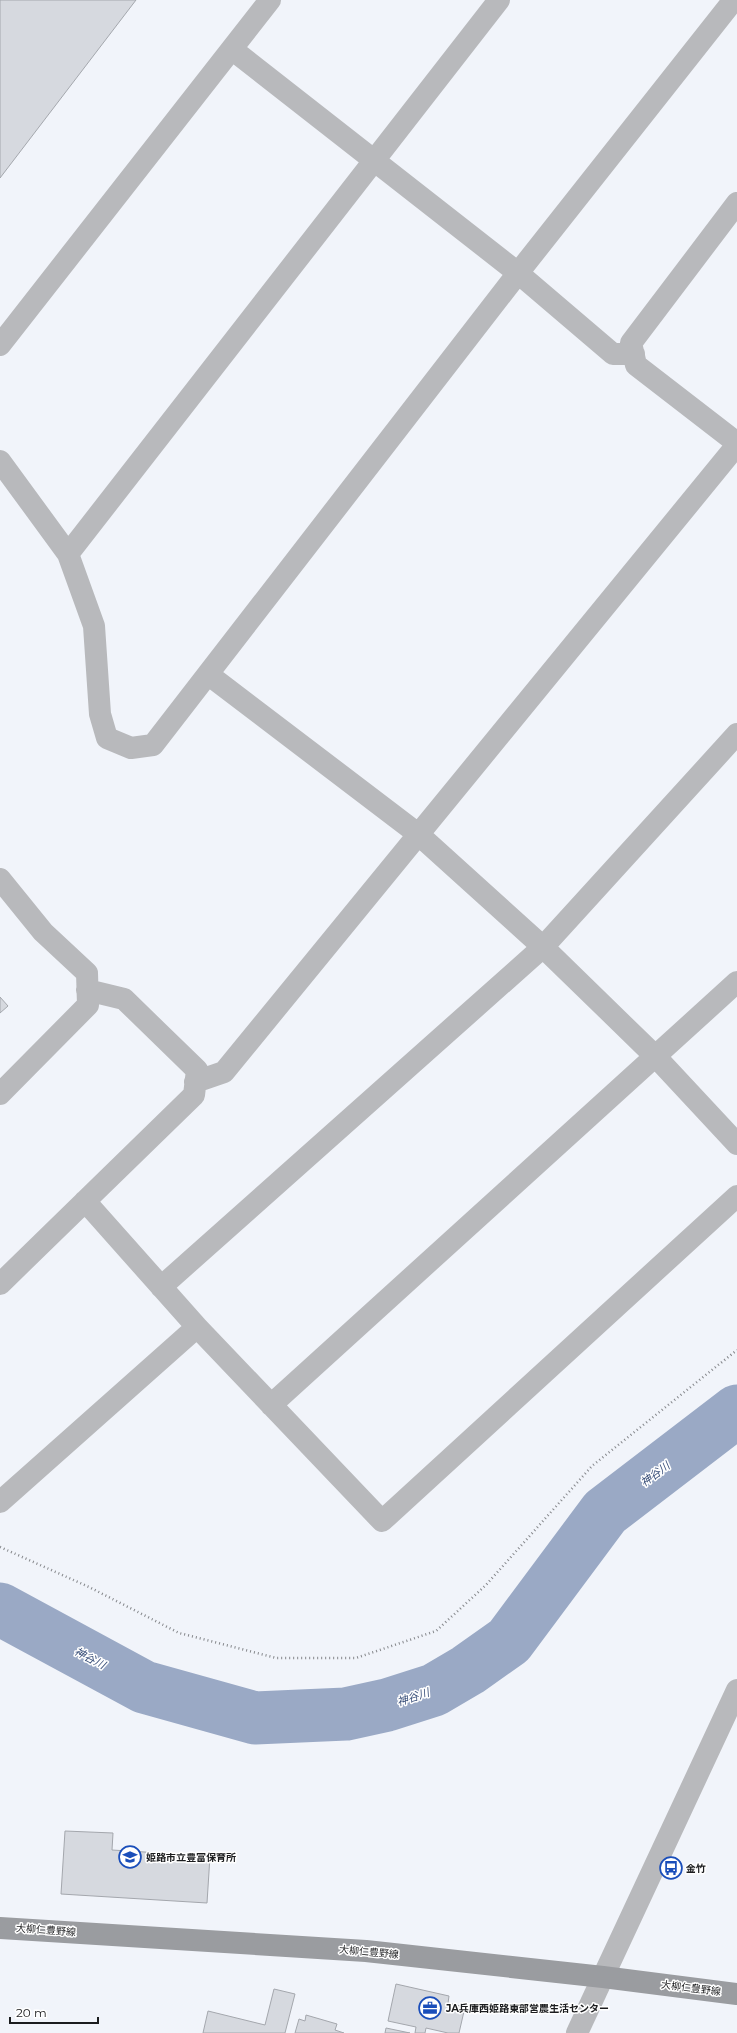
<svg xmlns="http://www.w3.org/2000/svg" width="737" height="2033" font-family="Montserrat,'Noto Sans JP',sans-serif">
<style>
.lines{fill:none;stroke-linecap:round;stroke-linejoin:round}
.river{stroke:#9aa9c5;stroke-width:53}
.building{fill:#d6d9df;stroke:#a4a7ad}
.path{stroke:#85878b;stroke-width:2.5;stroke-dasharray:1 3;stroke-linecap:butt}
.minor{stroke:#b8b9bc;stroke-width:22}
.tertiary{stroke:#b8b9bc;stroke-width:22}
.secondary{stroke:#9a9ca0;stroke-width:22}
.labels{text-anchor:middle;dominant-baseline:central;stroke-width:3;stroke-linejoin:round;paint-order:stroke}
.poi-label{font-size:10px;font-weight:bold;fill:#1b1c1e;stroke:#fff;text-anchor:start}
.street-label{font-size:10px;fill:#1b1c1e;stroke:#fff}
.water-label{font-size:11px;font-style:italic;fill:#3a507a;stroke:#fff}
</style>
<rect width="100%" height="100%" fill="#f1f4fa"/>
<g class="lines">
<path class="river" d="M0,1609L144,1687L255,1718L346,1714L387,1705L434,1690L468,1670L509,1641L605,1512L737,1411"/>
</g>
<path class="building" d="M0,0H136L0,178Z
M0,997L8,1006L0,1013Z
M65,1831L113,1833L112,1850L210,1856L207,1903L61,1894Z
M396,1984L449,1996L448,2003L465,2007L459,2033H448L426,2028L425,2033H415L416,2027L388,2021Z
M274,1989L295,1994L285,2033H203L208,2011L265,2025Z
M306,2015L337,2024L335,2030L344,2033H295L299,2019L305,2021Z
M386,2028L410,2033H385Z"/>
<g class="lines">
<path class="path" d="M0,1547L89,1587L179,1633L276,1658H356L436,1631L486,1585L592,1466L737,1350"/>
<path class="minor" d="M233,50L518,273L613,354H634
M737,203L631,343L636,365L737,443
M0,345L270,0
M0,461L68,554L94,626L100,714L107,738L131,748L153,745L518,273L729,6
M68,554L499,0
M209,675L418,834L543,947L656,1057L737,1144
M0,879L43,932L87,973L88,1005L0,1094
M195,1082L224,1072L737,445
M85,1201L197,1327L382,1521L737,1196
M0,1284L194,1095L197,1070L124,999L87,990
M161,1287L543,947L737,734
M271,1405L737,982
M0,1502L197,1327
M603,1977L737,1690"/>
<path class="tertiary" d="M577,2033L603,1977"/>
<path class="secondary" d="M0,1928L366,1951L603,1977L737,1994"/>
</g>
<defs>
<g id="school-ring" transform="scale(1.15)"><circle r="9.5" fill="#fff" stroke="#1a4eba" stroke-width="1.5"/><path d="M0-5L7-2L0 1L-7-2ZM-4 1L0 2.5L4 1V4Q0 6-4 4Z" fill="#1a4eba"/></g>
<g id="bus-ring" transform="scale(1.15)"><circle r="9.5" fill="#fff" stroke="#1a4eba" stroke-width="1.5"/><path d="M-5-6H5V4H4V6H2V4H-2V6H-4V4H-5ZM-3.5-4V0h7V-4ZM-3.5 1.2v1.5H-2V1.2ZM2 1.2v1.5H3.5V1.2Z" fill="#1a4eba"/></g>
<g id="office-ring" transform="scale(1.15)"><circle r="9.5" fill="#fff" stroke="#1a4eba" stroke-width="1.5"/><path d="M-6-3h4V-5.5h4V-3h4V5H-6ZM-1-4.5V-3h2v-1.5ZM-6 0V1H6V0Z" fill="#1a4eba"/></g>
</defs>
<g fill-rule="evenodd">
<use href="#school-ring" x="130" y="1857"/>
<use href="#bus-ring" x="671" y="1868"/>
<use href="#office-ring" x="430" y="2008"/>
</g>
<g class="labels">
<g class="poi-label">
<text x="146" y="1857">姫路市立豊富保育所</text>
<text x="686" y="1868">金竹</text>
<text x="446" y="2008">JA兵庫西姫路東部営農生活センター</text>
</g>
<g class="street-label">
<text transform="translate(46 1930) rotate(4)">大柳仁豊野線</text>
<text transform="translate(369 1952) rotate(5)">大柳仁豊野線</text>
<text transform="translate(691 1988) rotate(7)">大柳仁豊野線</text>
</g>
<g class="water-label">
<text transform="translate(655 1474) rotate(-37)">神谷川</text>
<text transform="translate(90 1658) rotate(28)">神谷川</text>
<text transform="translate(413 1697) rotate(-18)">神谷川</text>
</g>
</g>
<path d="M10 2017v6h88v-6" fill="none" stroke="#1b1c1e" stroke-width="2"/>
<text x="16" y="2017" font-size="12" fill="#1b1c1e" stroke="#ffffff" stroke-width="3" paint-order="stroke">20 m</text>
</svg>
